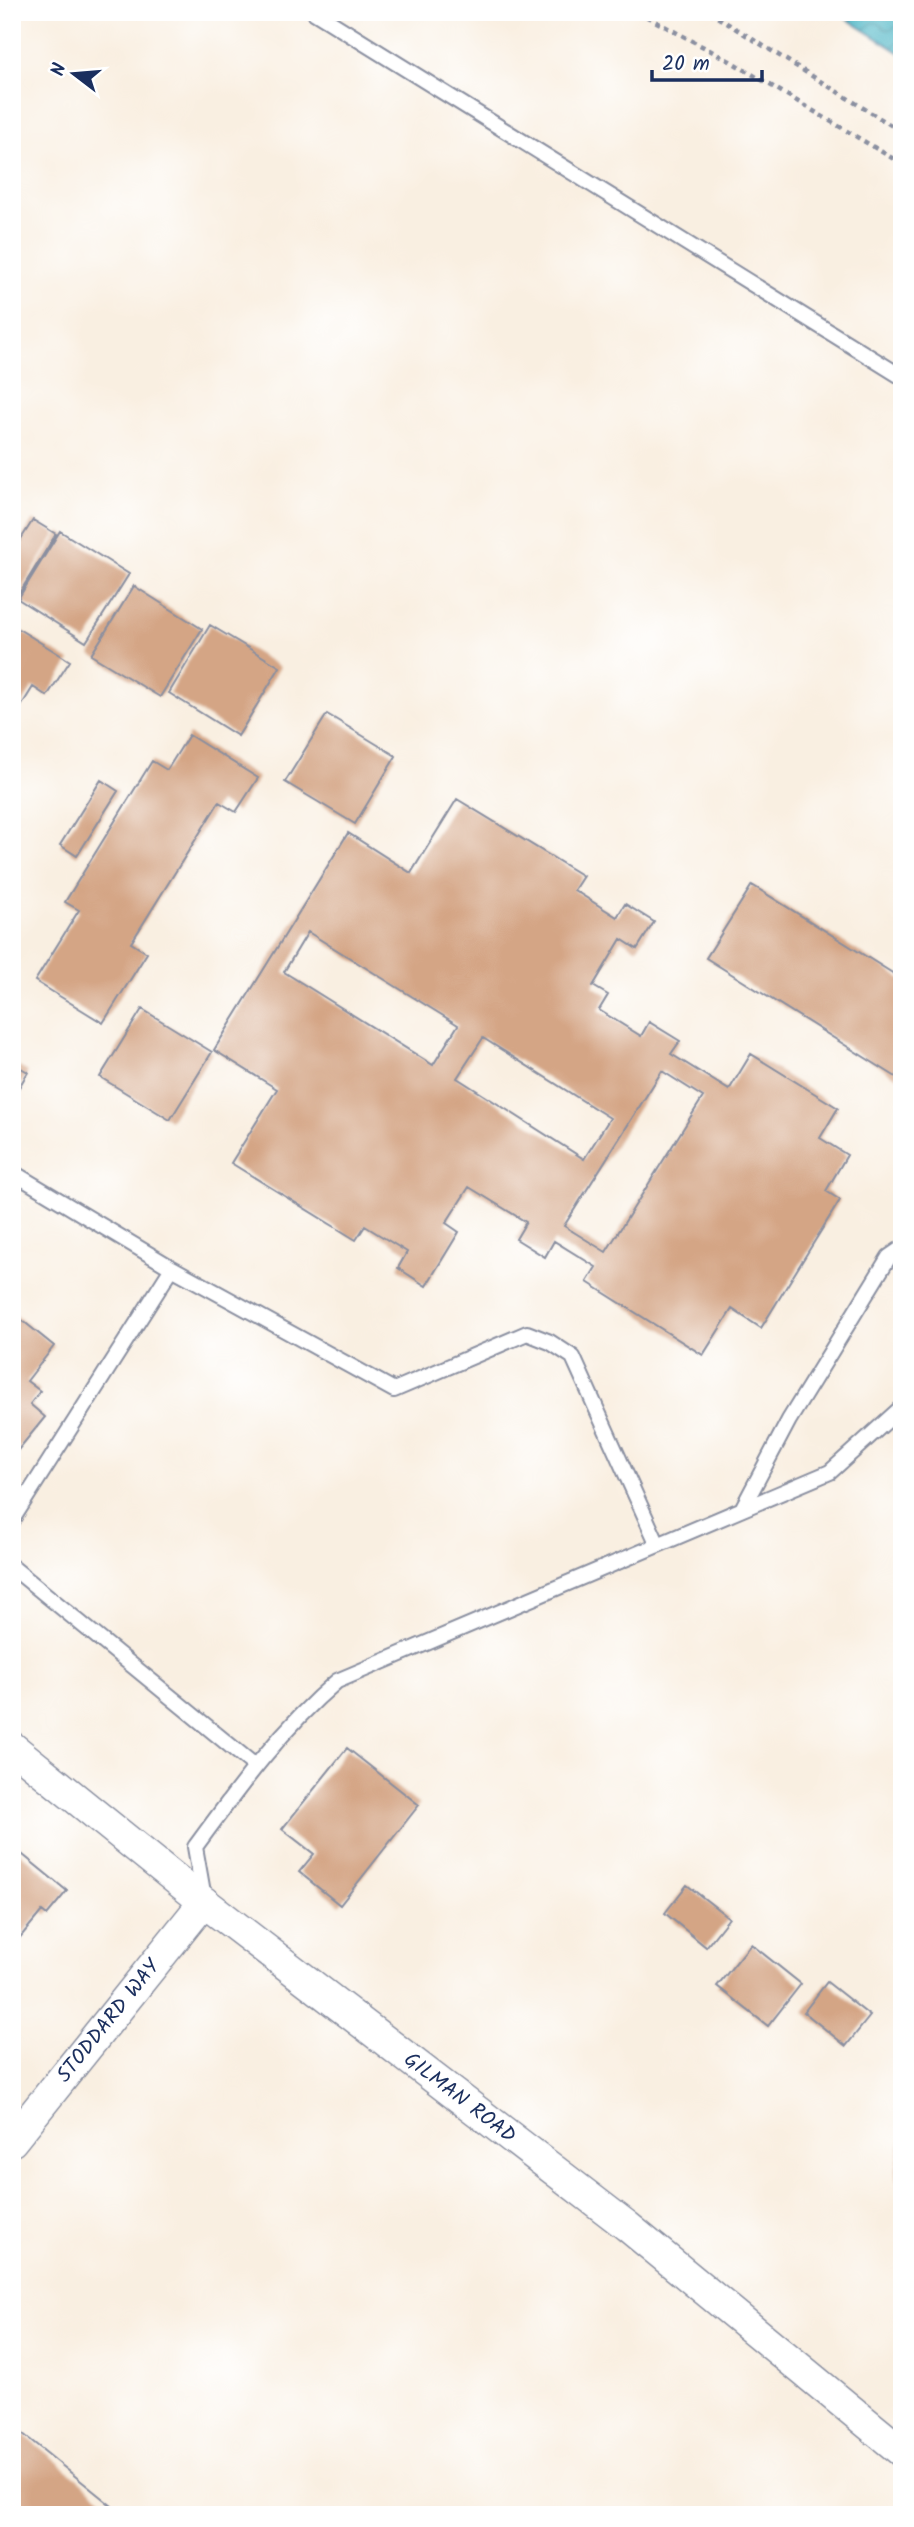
<svg xmlns="http://www.w3.org/2000/svg" width="914" height="2527" font-family="Kalam,sans-serif">
<style>
.water{fill:url(#water-waves);stroke:#307090;stroke-width:2}
.building{fill:#d4a585;fill-rule:evenodd}
.lines{fill:none;stroke-linecap:round;stroke-linejoin:round}
.service-casing{stroke:#8a8fa0;stroke-width:18}
.minor-casing{stroke:#8a8fa0;stroke-width:33}
.path{stroke:#8a8fa0;stroke-width:4.5;stroke-dasharray:5 5;stroke-linecap:butt}
.service{stroke:#fff;stroke-width:14}
.minor{stroke:#fff;stroke-width:30}
.labels{text-anchor:middle;dominant-baseline:central;stroke-width:7;stroke-linejoin:round;paint-order:stroke}
.street-label{font-size:21px;fill:#1b2f5e;stroke:#fff}
</style>
<defs>
<pattern id="water-waves" width="16" height="10" patternUnits="userSpaceOnUse" patternTransform="scale(1.75)"><rect width="16" height="10" fill="#45b2c2"/><path d="M0 5q4-4 8 0t8 0" fill="none" stroke="#3991a1"/></pattern>
</defs>
<rect width="100%" height="100%" fill="#fff"/>
<filter id="ink" filterUnits="userSpaceOnUse"><feTurbulence type="fractalNoise" baseFrequency=".0143" numOctaves="2"/><feDisplacementMap in="SourceGraphic" scale="14" xChannelSelector="R" yChannelSelector="G"/><feConvolveMatrix kernelMatrix="1 2 1 2 8 2 1 2 1" color-interpolation-filters="sRGB"/></filter>
<filter id="wash" filterUnits="userSpaceOnUse"><feTurbulence type="fractalNoise" baseFrequency=".00686" numOctaves="4" result="noise"/><feDisplacementMap in="SourceGraphic" scale="28" xChannelSelector="R" yChannelSelector="G"/><feGaussianBlur stdDeviation="1.57" result="paint"/><feColorMatrix in="noise" values="0 0 0 0 0 0 0 0 0 0 0 0 0 0 0 0 0 1.4 0 .05"/><feComposite in="paint" operator="in"/></filter>
<g filter="url(#wash)">
<rect width="100%" height="100%" fill="#f9efe1"/>
<path class="water" d="M836,12H902V54Z"/>
<g id="blocks">
<path class="building" d="M33,520L56,534L20,592L12,587V553Z
M60,531L129,574L86,642L18,599Z
M134,586L202,629L160,697L91,655Z
M12,625L70,661L47,696L33,687L12,721Z
M210,625L280,667L238,736L169,693Z
M327,714L396,756L355,824L285,782Z
M189,735L258,778L236,812L219,802L131,943L147,953L103,1023L35,981L79,910L65,902L152,761L167,770Z
M101,780L118,791L77,856L60,845Z
M457,799L583,876L574,890L617,917L625,904L654,922L637,949L621,939L593,986L608,995L599,1010L641,1036L649,1022L680,1041L671,1054L729,1090L751,1054L838,1108L820,1138L847,1155L826,1191L840,1200L761,1328L732,1309L703,1355L587,1282L596,1267L554,1241L545,1257L516,1239L526,1222L469,1187L446,1223L459,1232L426,1286L398,1268L407,1252L365,1226L356,1240L231,1163L277,1089L214,1050L348,833L411,873ZM308,932L458,1025L433,1065L284,972ZM483,1038L610,1118L584,1159L457,1078ZM662,1071L703,1097L606,1252L564,1226Z
M752,885L902,979V1068L896,1077L706,958Z
M142,1009L212,1052L170,1120L100,1077Z
M12,1063L28,1072L12,1099Z
M12,1312L54,1346L27,1381L40,1391L30,1404L45,1417L18,1450L12,1445Z
M347,1748L419,1805L340,1905L299,1872L314,1854L282,1829Z
M12,1846L67,1891L47,1915L42,1911L12,1947Z
M687,1885L729,1918L706,1947L665,1913Z
M751,1944L801,1984L768,2026L717,1986Z
M827,1982L870,2016L846,2046L804,2012Z
M901,2139L902,2214H900L896,2168Z
M12,2425L123,2515H12Z"/>
</g>
</g>
<g filter="url(#ink)">
<use href="#blocks" fill-opacity="0" stroke="#8a8fa0" stroke-width="2"/>
<g class="lines">
<g class="service-casing">
<path id="service" d="M314,12L902,377
M12,1172L172,1268L12,1520
M172,1268L394,1390L527,1333L550,1342L573,1357L658,1545
M742,1509L789,1420L889,1257L902,1248
M12,1567L255,1766
M204,1898L195,1847C239,1787 281,1729 337,1681L830,1472L902,1407"/>
</g>
<g class="minor-casing">
<g id="minor">
<path id="s1" d="M12,1747L204,1902L627,2226L902,2452"/>
<path id="s2" d="M12,2141L204,1902"/>
</g>
</g>
<path class="path" d="M638,12L730,61L902,164
M709,12L902,132"/>
<use href="#service" class="service"/>
<use href="#minor" class="minor"/>
</g>
</g>
<g class="labels">
<g class="street-label">
<text stroke="none"><textPath href="#s2" startOffset="154">STODDARD WAY</textPath></text>
<text stroke="none"><textPath href="#s1" startOffset="569">GILMAN ROAD</textPath></text>
</g>
</g>
<rect width="914" height="2527" fill="none" stroke="#fff" stroke-width="42"/>
<g transform="translate(74 74) rotate(286)" stroke="#ffffff" stroke-width="5" paint-order="stroke">
<path d="M0-5L12 26L0 18L-12 26Z" fill="#1b2f5e"/>
<text y="-10" font-size="19" font-weight="bold" text-anchor="middle" fill="#1b2f5e">N</text>
</g>
<path d="M652 70v10h110v-10" fill="none" stroke="#1b2f5e" stroke-width="3.5"/>
<text x="662" y="70" font-size="21" fill="#1b2f5e" stroke="#ffffff" stroke-width="5" paint-order="stroke">20 m</text>
</svg>
